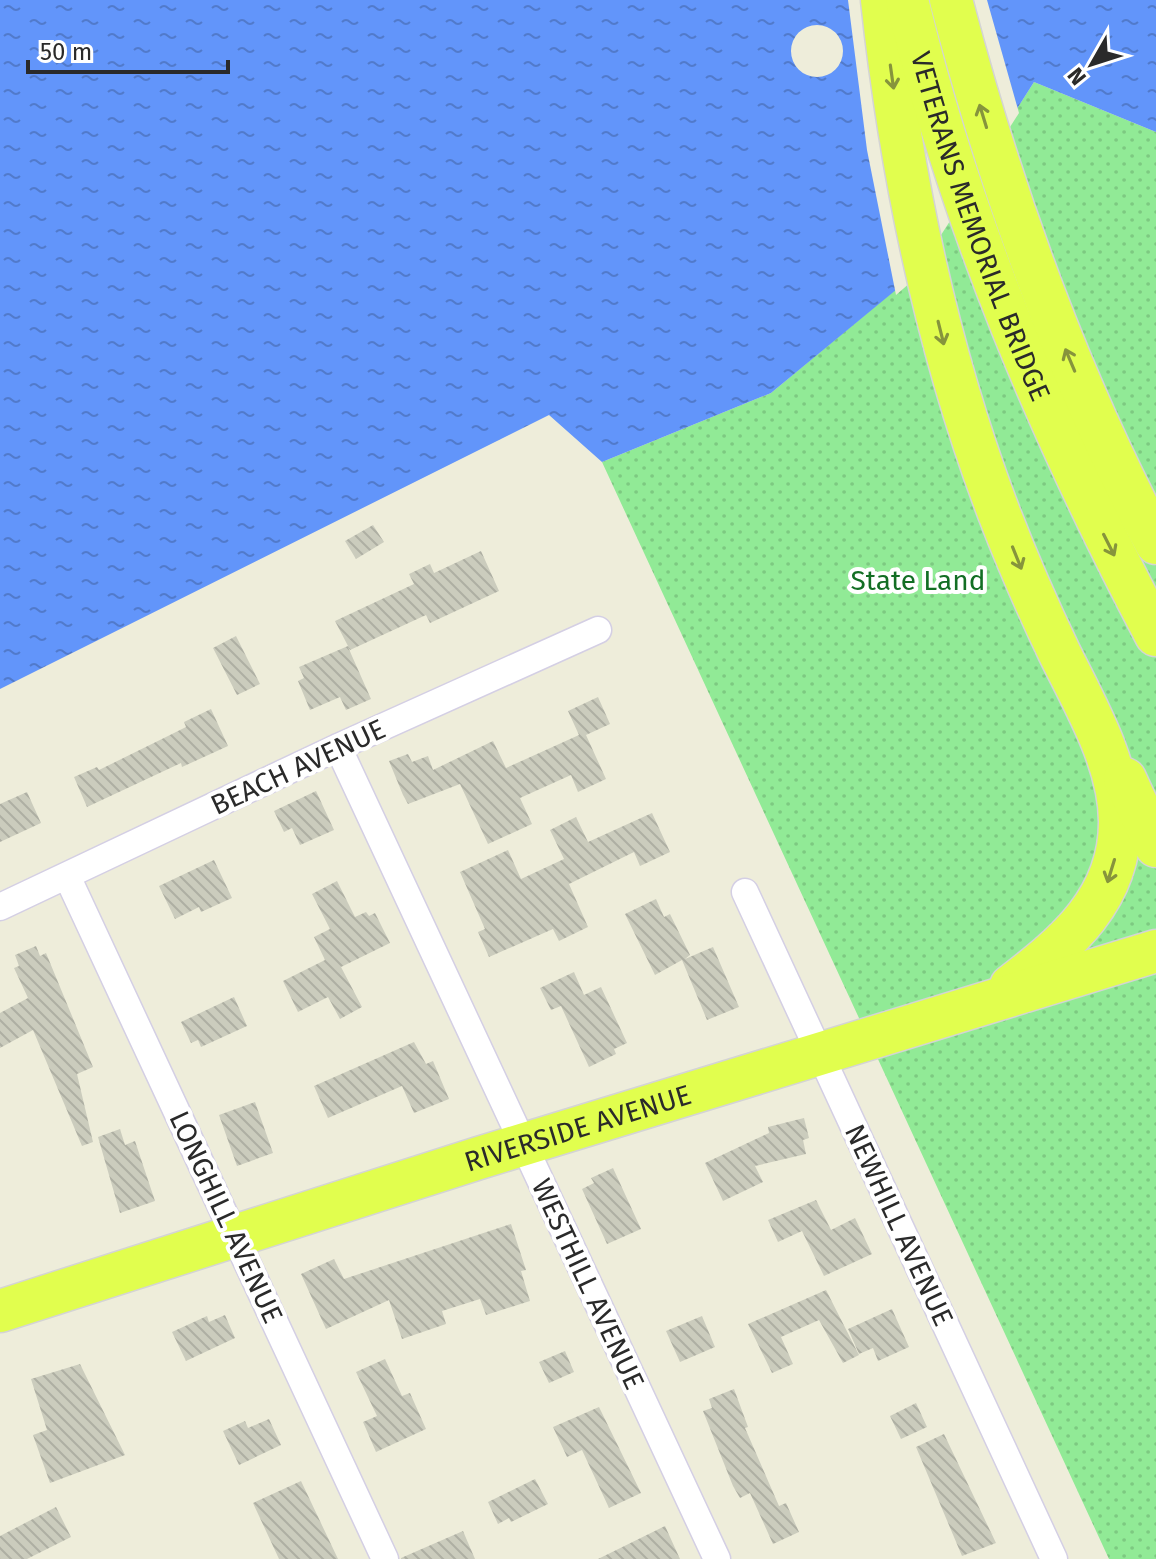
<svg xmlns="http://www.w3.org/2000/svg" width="1156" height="1559" font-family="'Fira Sans',sans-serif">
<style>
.park{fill:url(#park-dots)}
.water{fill:url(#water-ripples)}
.pier{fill:#eeedda}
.building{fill:url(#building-back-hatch)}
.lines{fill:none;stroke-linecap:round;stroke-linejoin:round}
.street-casing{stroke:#d4cfe4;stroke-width:29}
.primary-casing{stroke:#d4d4d4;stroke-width:45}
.street{stroke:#fff;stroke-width:26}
.primary{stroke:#e1fe4e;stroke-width:42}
.oneway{stroke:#86943c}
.labels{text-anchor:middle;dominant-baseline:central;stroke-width:8;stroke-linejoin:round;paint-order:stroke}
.street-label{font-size:28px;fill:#2a2a2a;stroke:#fff}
.park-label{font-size:28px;fill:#136e24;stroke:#fff}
</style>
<defs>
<pattern id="park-dots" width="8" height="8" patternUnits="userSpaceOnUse" patternTransform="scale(2)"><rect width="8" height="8" fill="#91ea96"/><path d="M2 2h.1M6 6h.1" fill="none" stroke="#7dc981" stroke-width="1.8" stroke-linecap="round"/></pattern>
<pattern id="water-ripples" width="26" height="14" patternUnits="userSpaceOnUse" patternTransform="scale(2)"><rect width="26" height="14" fill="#6295fa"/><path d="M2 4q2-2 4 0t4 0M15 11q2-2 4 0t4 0" fill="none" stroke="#517acb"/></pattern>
<pattern id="building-back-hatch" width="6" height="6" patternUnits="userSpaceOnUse" patternTransform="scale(2)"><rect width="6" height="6" fill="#cbccbd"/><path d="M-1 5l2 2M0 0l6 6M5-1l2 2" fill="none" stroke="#aeafa3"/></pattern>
</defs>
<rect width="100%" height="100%" fill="#eeedda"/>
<path class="park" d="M1034,82L1156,132V1559H1109L602,462L771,393L907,280Z"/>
<path class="water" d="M0,0H1156V132L1034,82L908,280L771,393L602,462L549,415L0,689Z"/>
<path class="pier" d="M848,0H987L1019,113L911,282L896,295L867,150Z
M791 51a26 26 0 1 1 52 0a26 26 0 1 1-52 0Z"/>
<path class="building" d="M373,525L384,542L356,559L345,541Z
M481,551L499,591L430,623L426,615L350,650L348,647L371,699L346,710L340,697L310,710L298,681L304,678L299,667L348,646L335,621L414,584L409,574L430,564L434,573Z
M236,636L260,684L237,695L213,648Z
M598,697L610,724L586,735L606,779L578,792L571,775L520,798L532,824L488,844L460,784L408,804L403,795L389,761L408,754L412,762L428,756L433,770L493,741L506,768L579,735L568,711Z
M211,709L228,746L182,767L181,763L87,807L74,777L97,767L99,770L168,736L186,727L184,722Z
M316,791L334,830L300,845L292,828L284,832L274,811Z
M27,792L41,823L0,842V804Z
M652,813L670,852L640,866L634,852L569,884L588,927L559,941L553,929L489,957L478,932L485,929L460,872L508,850L521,879L564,859L550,830L576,817L588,842Z
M214,860L232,898L201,912L199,907L175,919L159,886Z
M337,881L355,917L366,912L369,916L375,913L390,943L341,967L362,1007L340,1019L328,997L298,1012L283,981L325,960L314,937L330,929L312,894Z
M656,899L664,917L670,914L690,955L685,959L713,947L739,1007L707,1020L682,960L655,975L625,914Z
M36,946L40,956L46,953L93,1067L77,1074L93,1142L82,1146L33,1030L0,1048V1013L28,998L14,968L19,966L15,955Z
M574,972L584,995L601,987L627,1043L614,1049L616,1054L589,1067L561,1006L551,1010L540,988Z
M234,997L247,1026L201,1047L198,1040L191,1043L181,1022Z
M414,1042L426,1064L433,1061L449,1099L414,1113L402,1086L328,1118L314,1086Z
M255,1102L273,1153L237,1166L219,1115Z
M804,1118L809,1138L803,1140L806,1154L755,1166L763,1182L723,1201L705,1163L769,1133L768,1127Z
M120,1129L125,1145L135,1141L155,1201L120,1213L98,1137Z
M613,1168L641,1229L607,1244L582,1189L594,1183L591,1178Z
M816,1200L831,1230L855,1218L872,1254L824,1276L802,1231L778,1242L768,1220Z
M511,1224L526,1270L521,1271L530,1301L486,1315L480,1299L442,1311L446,1324L402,1339L389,1300L326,1329L301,1274L334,1259L344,1279Z
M826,1290L859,1355L843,1363L819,1320L781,1337L793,1364L772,1373L748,1324Z
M892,1309L909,1347L878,1361L873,1348L859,1354L848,1329Z
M225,1315L235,1338L186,1361L172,1332L207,1316L209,1322Z
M702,1316L715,1347L680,1362L666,1331Z
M565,1351L574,1372L549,1383L539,1362Z
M385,1359L402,1396L410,1393L426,1429L376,1452L363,1422L377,1416L356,1372Z
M80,1364L125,1455L50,1483L33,1435L47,1430L31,1379Z
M734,1389L748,1427L745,1428L779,1506L786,1503L799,1532L773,1544L750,1493L740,1498L733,1486L703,1411L712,1408L709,1399Z
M916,1403L927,1427L901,1439L890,1416Z
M599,1407L641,1493L609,1508L582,1450L567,1457L553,1427Z
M269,1419L281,1445L239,1465L223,1431L245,1421L248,1428Z
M944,1434L996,1543L962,1556L916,1447Z
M535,1479L548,1504L511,1522L509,1518L498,1524L488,1502Z
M301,1481L338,1559H279L253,1503Z
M56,1507L71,1537L27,1559H0V1536Z
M665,1526L680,1559H598Z
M463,1531L475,1559H401V1558Z"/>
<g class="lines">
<g class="street-casing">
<path id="street" d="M338,747L717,1559
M67,876L385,1559
M745,892L1054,1559
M0,907L338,747L598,630"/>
</g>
<g class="primary-casing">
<g id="primary">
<path d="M882,0C901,175 936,348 999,513C1017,560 1037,606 1059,652C1084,703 1120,763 1120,822C1120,899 1067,943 1011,986"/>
<path id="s1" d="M907,0C961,224 1049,432 1156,635"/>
<path d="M951,0C1000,188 1065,371 1156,543"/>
<path d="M1125,779L1156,846"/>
<path id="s2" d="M0,1311L479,1158L1156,951"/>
</g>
</g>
<use href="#street" class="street"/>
<use href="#primary" class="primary"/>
</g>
<defs><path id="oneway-shaft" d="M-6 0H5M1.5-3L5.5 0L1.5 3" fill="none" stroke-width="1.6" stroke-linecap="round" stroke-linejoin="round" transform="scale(2)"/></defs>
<g class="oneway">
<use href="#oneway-shaft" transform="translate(892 77) rotate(82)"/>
<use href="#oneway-shaft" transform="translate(983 116) rotate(-107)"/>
<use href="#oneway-shaft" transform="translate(941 333) rotate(76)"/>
<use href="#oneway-shaft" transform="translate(1070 360) rotate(-113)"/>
<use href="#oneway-shaft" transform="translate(1109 545) rotate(63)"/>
<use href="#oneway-shaft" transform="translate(1017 558) rotate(68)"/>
<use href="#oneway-shaft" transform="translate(1111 871) rotate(107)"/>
</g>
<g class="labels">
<g class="street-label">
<text stroke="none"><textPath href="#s1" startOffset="238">VETERANS MEMORIAL BRIDGE</textPath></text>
<text transform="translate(298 767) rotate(-25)">BEACH AVENUE</text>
<text stroke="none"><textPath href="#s2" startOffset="606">RIVERSIDE AVENUE</textPath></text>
<text transform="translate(226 1217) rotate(65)">LONGHILL AVENUE</text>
<text transform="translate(899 1225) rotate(65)">NEWHILL AVENUE</text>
<text transform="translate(588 1284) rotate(65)">WESTHILL AVENUE</text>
</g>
<g class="park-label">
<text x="918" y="580">State Land</text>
</g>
</g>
<g transform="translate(1092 64) rotate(231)" stroke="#ffffff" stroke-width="6" paint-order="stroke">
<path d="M0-6L14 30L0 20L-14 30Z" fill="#2a2a2a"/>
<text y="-12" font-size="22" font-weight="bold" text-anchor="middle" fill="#2a2a2a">N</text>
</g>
<path d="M28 60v12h200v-12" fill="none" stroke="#2a2a2a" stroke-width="4"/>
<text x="40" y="60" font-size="24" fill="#2a2a2a" stroke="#ffffff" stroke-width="6" paint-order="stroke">50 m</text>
</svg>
